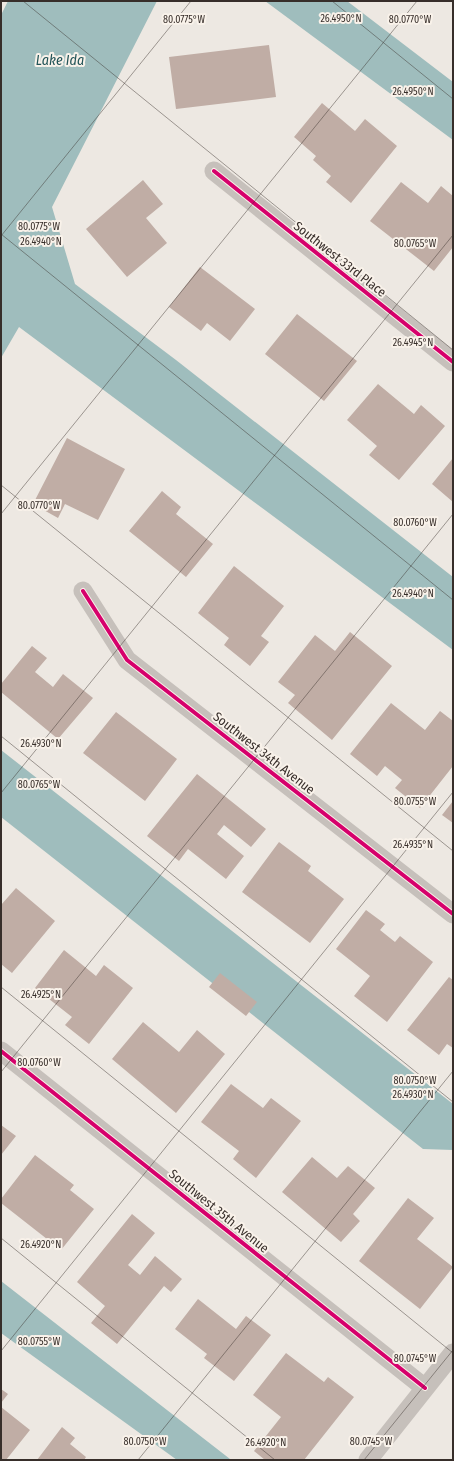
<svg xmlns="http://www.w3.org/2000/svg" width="454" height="1461" font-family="'Fira Sans Condensed',sans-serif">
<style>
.water{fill:#9fbdbd}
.building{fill:#c0ada5}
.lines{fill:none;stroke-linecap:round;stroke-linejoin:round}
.street{stroke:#c6c0bb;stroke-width:19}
.cycleway-casing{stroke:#f9f2ea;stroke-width:6}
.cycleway{stroke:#d6006c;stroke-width:4}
.ticks{fill:none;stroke:#372e2a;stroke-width:1;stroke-opacity:0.45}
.labels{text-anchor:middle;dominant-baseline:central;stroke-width:4;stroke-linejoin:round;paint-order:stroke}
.street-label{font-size:13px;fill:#372e2a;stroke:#f9f2ea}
.water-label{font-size:14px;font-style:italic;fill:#215357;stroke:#f9f2ea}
.ticks-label{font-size:10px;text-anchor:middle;fill:#372e2a;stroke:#f9f2ea;stroke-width:4;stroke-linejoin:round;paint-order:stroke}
</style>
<rect width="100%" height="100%" fill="#ede8e2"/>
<path class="water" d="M8,1H157L52,207L75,284L176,360L453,577V650L19,327L1,358V15Z
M265,1H347L453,82V140Z
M1,750L453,1104V1150L423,1149L1,817Z
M1,1281L230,1459L177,1460L1,1333Z"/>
<path class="building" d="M269,45L276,97L176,109L169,57Z
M322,103L355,131L365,119L397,146L351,203L326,182L331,176L313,160L316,156L294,137Z
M143,180L163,204L146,218L167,243L127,277L86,229Z
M401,182L428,203L441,186L453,196V247L434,271L370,221Z
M200,267L255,309L230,341L207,323L201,331L169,307Z
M297,314L357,361L324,401L265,354Z
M378,384L414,414L421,405L445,426L399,480L369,455L377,446L347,420Z
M67,438L125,469L98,520L65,504L58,518L33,504Z
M453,458V502L432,484Z
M162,491L181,507L176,514L213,544L186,577L129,531Z
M234,566L284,606L261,636L269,642L250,666L224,645L229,638L198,613Z
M350,632L392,666L332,740L288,703L295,695L278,682L315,635L335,651Z
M32,646L47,658L35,672L53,687L63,674L93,698L58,739L1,692V684Z
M391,703L425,730L440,711L453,721L452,728L453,729V766L420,808L395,788L402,780L385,766L377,776L350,754Z
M116,712L177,759L145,801L83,753Z
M197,774L266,829L251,847L224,825L217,834L244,856L226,879L188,849L179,861L147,836Z
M453,801V823L442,815Z
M279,842L311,866L308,871L344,899L310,943L242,892Z
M16,888L55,921L12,973L1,964V905Z
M366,910L385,924L380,930L395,942L400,936L433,962L387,1022L354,996L370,976L336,949Z
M64,950L96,976L104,965L133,988L89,1044L65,1025L72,1017L35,988Z
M220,973L257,1002L246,1016L209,987Z
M449,977L453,980V1048L447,1044L439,1055L407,1030Z
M143,1022L179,1052L197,1030L225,1054L176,1113L112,1059Z
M231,1084L263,1108L271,1098L301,1121L256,1178L233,1159L239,1151L201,1122Z
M1,1125L16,1136L1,1155Z
M35,1155L74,1185L70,1190L94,1209L61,1250L1,1203V1199Z
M312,1157L337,1178L348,1166L375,1188L353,1214L360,1221L341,1242L282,1192Z
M408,1198L434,1218L417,1239L453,1267L420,1309L359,1261Z
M132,1214L155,1233L128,1265L140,1275L155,1256L182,1279L171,1292L164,1286L117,1344L91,1323L105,1306L77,1282Z
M198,1299L236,1329L246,1316L271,1335L234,1381L204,1358L207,1354L175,1329Z
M286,1353L324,1382L328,1377L354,1397L304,1460H265L254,1451L281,1417L253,1395Z
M1,1389L8,1394L1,1403Z
M1,1407L30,1430L6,1460H1Z
M62,1427L75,1438L70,1444L86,1457L84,1460H37Z"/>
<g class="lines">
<path class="street" d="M214,171L453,362
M83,591L127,660L453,914
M1,1051L425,1388
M368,1460L453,1353"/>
<g class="cycleway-casing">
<path id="cycleway" d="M214,171L453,362
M83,591L127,660L453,914
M1,1051L425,1388"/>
</g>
<use href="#cycleway" class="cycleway"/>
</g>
<path class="ticks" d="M23,1L453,350M332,1L453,99M1,234L453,600M1,236L191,1M1,485L453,851M1,514L417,1M1,736L453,1102M1,793L453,235M1,987L453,1353M1,1072L453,514M1,1238L275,1460M1,1351L453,792M138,1460L453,1071M364,1460L453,1350"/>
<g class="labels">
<g class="street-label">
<text transform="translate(340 259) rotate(38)">Southwest 33rd Place</text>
<text transform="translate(264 753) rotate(38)">Southwest 34th Avenue</text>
<text transform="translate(219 1211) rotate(39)">Southwest 35th Avenue</text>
</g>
<g class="water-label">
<text x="60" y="60">Lake Ida</text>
</g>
</g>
<g class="ticks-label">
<text x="341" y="22">26.4950°N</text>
<text x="184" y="23">80.0775°W</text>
<text x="410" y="23">80.0770°W</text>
<text x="413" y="95">26.4950°N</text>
<text x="39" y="230">80.0775°W</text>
<text x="41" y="245">26.4940°N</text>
<text x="415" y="247">80.0765°W</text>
<text x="413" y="346">26.4945°N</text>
<text x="39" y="509">80.0770°W</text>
<text x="415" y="526">80.0760°W</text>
<text x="413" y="597">26.4940°N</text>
<text x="41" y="747">26.4930°N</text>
<text x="39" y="788">80.0765°W</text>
<text x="415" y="805">80.0755°W</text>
<text x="413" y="848">26.4935°N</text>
<text x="41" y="998">26.4925°N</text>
<text x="39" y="1066">80.0760°W</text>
<text x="415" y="1084">80.0750°W</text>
<text x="413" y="1098">26.4930°N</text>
<text x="41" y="1248">26.4920°N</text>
<text x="39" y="1345">80.0755°W</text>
<text x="415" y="1362">80.0745°W</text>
<text x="145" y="1445">80.0750°W</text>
<text x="371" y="1445">80.0745°W</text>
<text x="266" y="1446">26.4920°N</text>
</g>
<rect width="454" height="1461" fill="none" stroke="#372e2a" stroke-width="4"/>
</svg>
